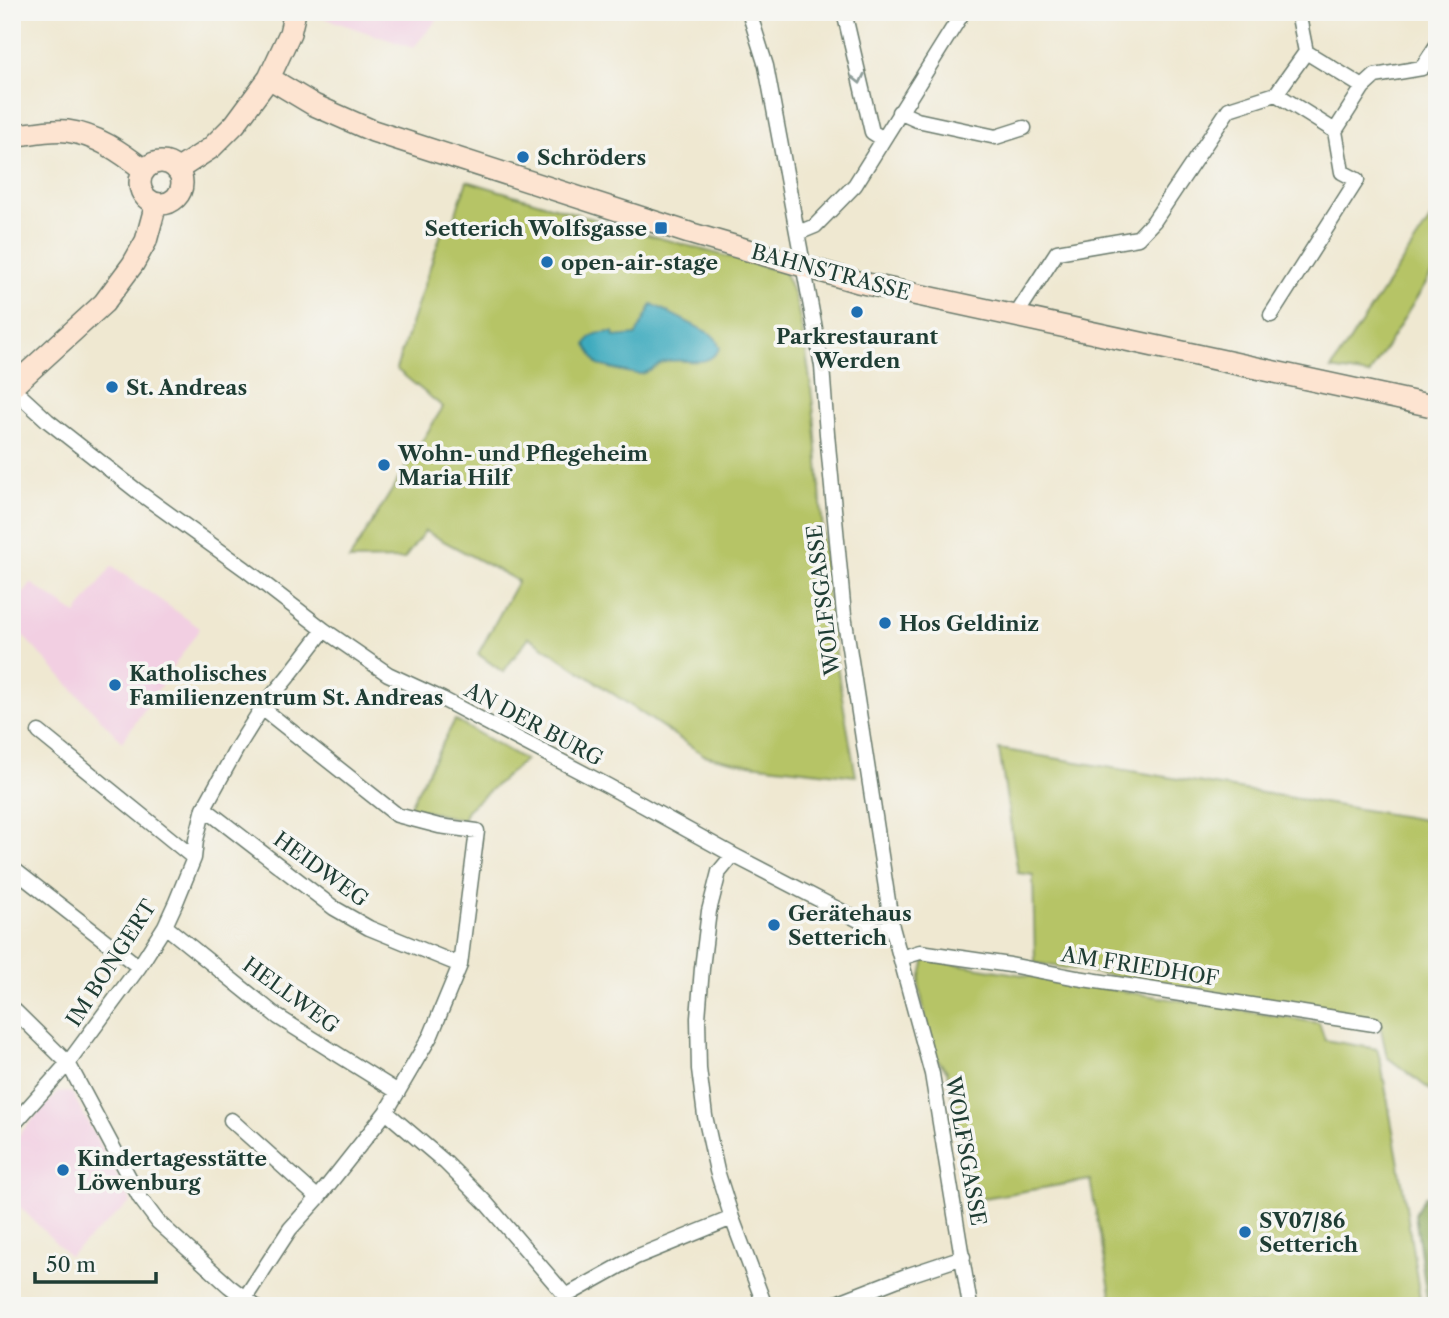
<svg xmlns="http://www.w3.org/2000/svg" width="1449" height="1318" font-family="'Libre Caslon Text',serif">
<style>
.built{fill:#f2cfe2}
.green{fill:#b6c466;stroke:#6a804d;stroke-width:2}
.forest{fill:#90aa5b;stroke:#587448;stroke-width:2}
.water{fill:#3eaabe;stroke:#2e7479;stroke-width:2}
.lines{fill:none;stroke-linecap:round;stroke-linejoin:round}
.street-casing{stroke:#68796b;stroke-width:17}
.secondary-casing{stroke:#68796b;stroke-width:24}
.street{stroke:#fff;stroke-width:14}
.secondary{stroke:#fde4d1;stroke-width:21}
.oneway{stroke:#8f9e9a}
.poi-dot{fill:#1f6fb2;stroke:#f6f6f2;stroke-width:2.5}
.labels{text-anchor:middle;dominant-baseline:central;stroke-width:7;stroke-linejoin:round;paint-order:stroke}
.poi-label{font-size:21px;font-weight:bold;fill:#1f3d34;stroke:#f6f6f2;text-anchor:start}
.street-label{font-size:21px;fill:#1f3d34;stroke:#f6f6f2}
</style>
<rect width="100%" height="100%" fill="#f6f6f2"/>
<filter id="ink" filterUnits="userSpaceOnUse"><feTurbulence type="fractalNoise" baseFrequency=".0143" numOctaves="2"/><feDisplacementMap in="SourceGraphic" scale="14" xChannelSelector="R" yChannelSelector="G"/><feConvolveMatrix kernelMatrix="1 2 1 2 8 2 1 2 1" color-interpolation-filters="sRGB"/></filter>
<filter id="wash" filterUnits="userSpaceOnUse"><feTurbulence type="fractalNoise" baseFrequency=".00686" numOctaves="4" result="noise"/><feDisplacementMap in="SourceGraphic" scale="28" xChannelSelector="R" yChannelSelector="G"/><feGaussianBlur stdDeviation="1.57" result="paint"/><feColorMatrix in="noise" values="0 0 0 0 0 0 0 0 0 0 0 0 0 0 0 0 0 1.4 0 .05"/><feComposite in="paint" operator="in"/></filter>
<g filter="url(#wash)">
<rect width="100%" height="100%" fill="#efe8d1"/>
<path class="built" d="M324,12H444L413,48L324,18Z
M112,566L200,628L122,742L12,624V609L31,583L76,614Z
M59,1091L72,1093L131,1202L69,1256L12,1199V1142Z"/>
<path class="green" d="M467,181L627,229L784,272C798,297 801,325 806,353C820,439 820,526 830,613C836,667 846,722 856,776L740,763L704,755L529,637L503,672L478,654L518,581L425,531L404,559L349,560L443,407L396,369L441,234L454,218Z
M1437,209V265L1369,375L1331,369Z
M455,720L525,760L467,810L463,820L409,807Z
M999,749L1437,822V1095L1387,1057L1379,1020L1035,963L1033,875L1018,873Z
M925,959L1319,1023L1325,1040L1377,1049L1381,1063L1404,1193L1421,1306H1113L1090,1180L972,1200L947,1071L932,1053L919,984Z"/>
<path class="forest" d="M1425,1196L1437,1199V1306H1428L1415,1214Z"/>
<path class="water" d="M652,304L711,334L716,339L720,348C706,371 685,356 665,362C657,364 649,373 641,374C635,375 606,367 598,365L586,345C590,332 601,333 613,332L614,337L636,335Z"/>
</g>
<g filter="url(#ink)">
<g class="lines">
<g class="street-casing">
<path id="street" d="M749,12L766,66L822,366L827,434L844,615L892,927L932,1074L970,1306
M844,12L872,132L883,139
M1306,52L1363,87
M1276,94L1335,131
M899,112L917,120L996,137L1024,128
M798,233L815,226L855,185L963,12
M1016,315L1057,252L1138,238L1154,221L1229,109L1276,94L1306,52L1298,12
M1271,315L1357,180L1342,172L1335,131L1363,87L1375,76L1422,68L1437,45
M12,388L48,421L137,491L245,569L324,630L388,674L442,699L608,786L733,855L876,929L892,927
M39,732L194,858
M204,808L334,908L369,928L460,965
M733,855L719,872L709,911L702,968L698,1018L699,1069L705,1116L717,1171L732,1218L765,1306
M12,868L139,967
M165,926L278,1017L398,1092
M901,958L920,952L1010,965L1077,978L1374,1024
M12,1008L68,1063L140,1198L158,1222L229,1286L255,1306
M386,1112L446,1163L486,1203L566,1296L636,1257L732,1218
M231,1120L318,1198
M12,1126L68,1063L139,967L165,926L176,902L194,858L196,840L204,808L237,748L262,708L287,678L324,630
M235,1306L245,1298L290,1229L318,1198L386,1112L431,1035L460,965L477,831L439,826L397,815L262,708
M829,1306L906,1276L963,1257"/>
</g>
<g class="secondary-casing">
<path id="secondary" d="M269,78L314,105L373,131L689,233L858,282L1437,407
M12,136C29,134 50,129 67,131C97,135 121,152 144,170
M140 183a21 21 0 1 1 42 0a21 21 0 1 1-42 0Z
M177,170L211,148L235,124L269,78L290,33L295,12
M12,387L104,303L133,264L146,241L156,204"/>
</g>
<use href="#street" class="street"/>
<use href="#secondary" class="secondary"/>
</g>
<defs><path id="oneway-chevron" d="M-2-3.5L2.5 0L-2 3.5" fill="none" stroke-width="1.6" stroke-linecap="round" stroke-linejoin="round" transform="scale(1.75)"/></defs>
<use class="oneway" href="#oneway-chevron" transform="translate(859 79) rotate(77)"/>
</g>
<g class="poi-dot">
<circle cx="523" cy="157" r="7"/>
<rect x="654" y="221" width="14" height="14" rx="3.5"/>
<circle cx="547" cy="262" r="7"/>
<circle cx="857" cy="312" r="7"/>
<circle cx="112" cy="387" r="7"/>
<circle cx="384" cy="465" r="7"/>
<circle cx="885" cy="623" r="7"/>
<circle cx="115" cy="685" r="7"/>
<circle cx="774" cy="925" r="7"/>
<circle cx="63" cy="1170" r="7"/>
<circle cx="1245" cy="1232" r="7"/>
</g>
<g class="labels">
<g class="poi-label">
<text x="537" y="157">Schröders</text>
<text x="647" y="228" text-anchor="end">Setterich Wolfsgasse</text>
<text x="561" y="262">open-air-stage</text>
<text x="857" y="336" text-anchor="middle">Parkrestaurant<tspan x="857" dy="24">Werden</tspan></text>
<text x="126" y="387">St. Andreas</text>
<text x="398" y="453">Wohn- und Pflegeheim<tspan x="398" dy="24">Maria Hilf</tspan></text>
<text x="899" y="623">Hos Geldiniz</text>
<text x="129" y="673">Katholisches<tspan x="129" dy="24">Familienzentrum St. Andreas</tspan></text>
<text x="788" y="913">Gerätehaus<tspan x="788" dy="24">Setterich</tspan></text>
<text x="77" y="1158">Kindertagesstätte<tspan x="77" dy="24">Löwenburg</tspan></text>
<text x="1259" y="1220">SV07/86<tspan x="1259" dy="24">Setterich</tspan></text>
</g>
<g class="street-label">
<text transform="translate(831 272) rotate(15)">BAHNSTRASSE</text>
<text transform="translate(823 600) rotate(-97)">WOLFSGASSE</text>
<text transform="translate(534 724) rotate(28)">AN DER BURG</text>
<text transform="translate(321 869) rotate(36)">HEIDWEG</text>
<text transform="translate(111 963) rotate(-57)">IM BONGERT</text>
<text transform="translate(1140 966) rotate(9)">AM FRIEDHOF</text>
<text transform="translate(291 995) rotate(36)">HELLWEG</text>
<text transform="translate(966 1151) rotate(80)">WOLFSGASSE</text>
</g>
</g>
<rect width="1449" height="1318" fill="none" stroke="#f6f6f2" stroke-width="42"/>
<path d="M35 1272v10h121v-10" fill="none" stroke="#1f3d34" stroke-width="3.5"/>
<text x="46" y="1272" font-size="21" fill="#1f3d34" stroke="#f6f6f2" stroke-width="5" paint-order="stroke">50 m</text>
</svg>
